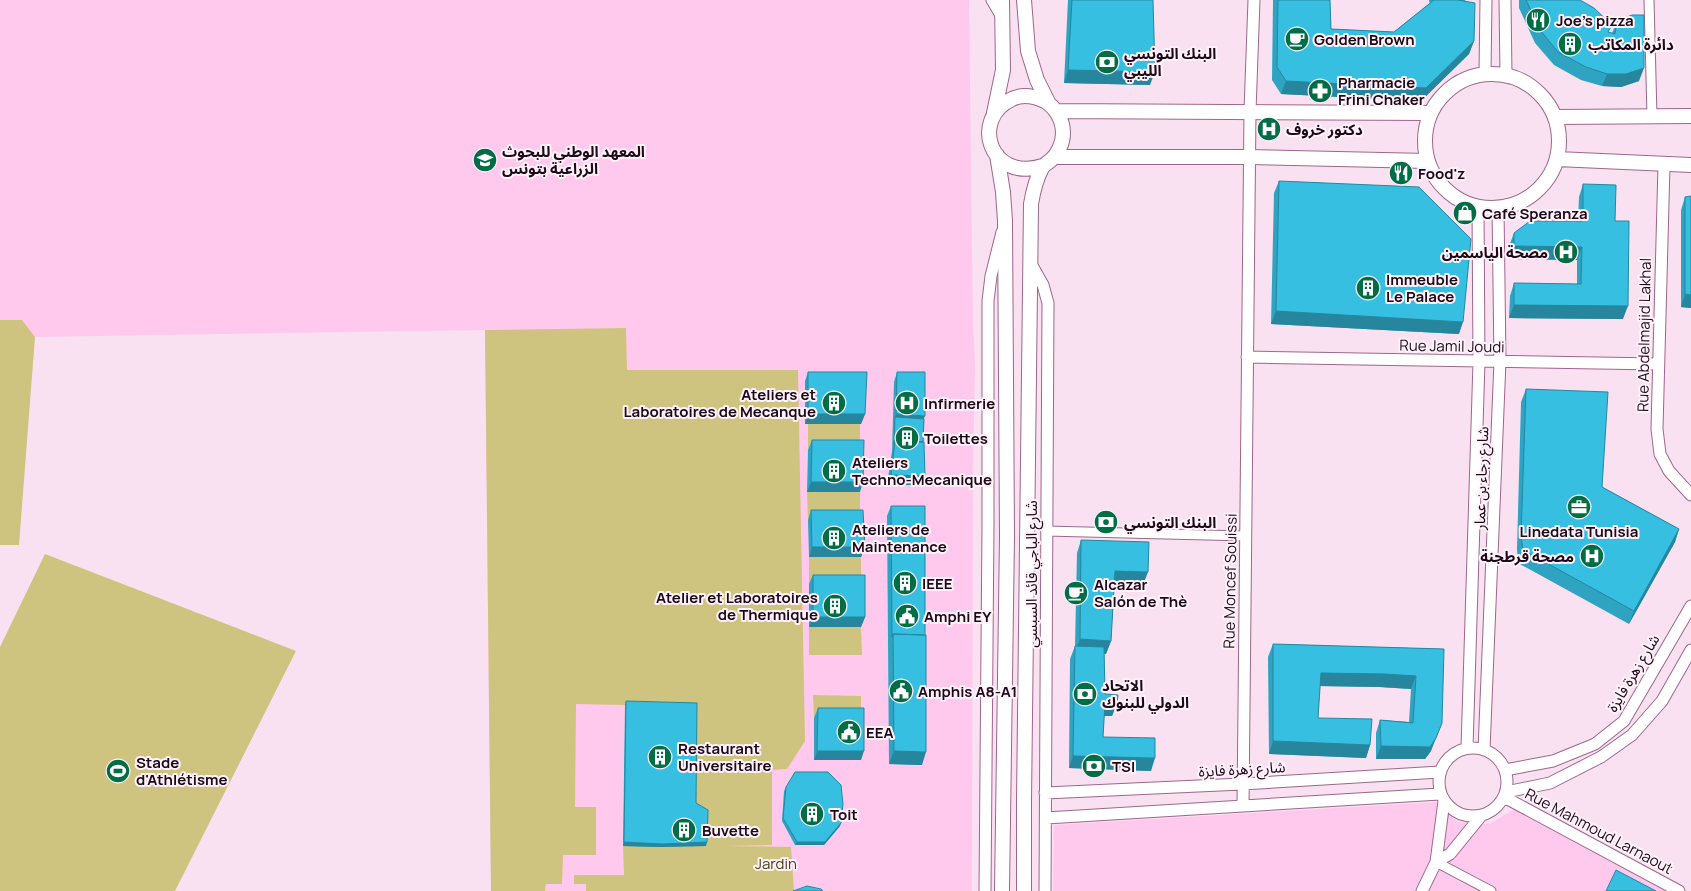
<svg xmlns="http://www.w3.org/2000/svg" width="1691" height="891" font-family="Manrope,'Noto Sans Arabic',sans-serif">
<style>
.built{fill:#ffc9ed}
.green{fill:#cfc380}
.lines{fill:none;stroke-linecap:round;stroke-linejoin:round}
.pedestrian-casing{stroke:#9c678b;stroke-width:11}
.minor-casing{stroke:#9c678b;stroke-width:13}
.tertiary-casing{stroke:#9c678b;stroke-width:16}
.pedestrian{stroke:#fff;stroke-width:9}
.minor{stroke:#fff;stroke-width:11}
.tertiary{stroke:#fff;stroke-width:14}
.wall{fill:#2fa4c2}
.shaded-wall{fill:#26869e}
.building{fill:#37bfe2;stroke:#26869e}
.labels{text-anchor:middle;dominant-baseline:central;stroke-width:4;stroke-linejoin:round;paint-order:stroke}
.poi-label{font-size:15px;font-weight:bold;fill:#1d0917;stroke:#fff2fa;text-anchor:start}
.street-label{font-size:15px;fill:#1d0917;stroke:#fff2fa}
.park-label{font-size:15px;fill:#453d13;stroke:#fff2fa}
</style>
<rect width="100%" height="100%" fill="#f9e1f1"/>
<path class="built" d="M0,0H969L973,323L975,363L973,474L972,891H491L485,330L35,337L22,320H0Z
M1437,802L1458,822L1490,824L1514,809L1668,891H1053L1054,825Z"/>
<path class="green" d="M0,320H22L35,337L19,545H0Z
M626,328L627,370H798L805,741L787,769L772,770V845L723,846L791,847L794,891H586V884H574V875H624L623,846H706V813L695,807L625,705L576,704L575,807H596V855H563L562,884H546L545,891H491L485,330Z
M808,422H860V450H808Z
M807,492H860V520H808Z
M45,554L296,651L175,891H0V647Z
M809,557H861V584H809Z
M809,627H861L862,655H809Z
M813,695L861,696V718H814Z"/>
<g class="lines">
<g class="pedestrian-casing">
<path id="pedestrian" d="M1649,0L1652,116
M1046,531L1246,536
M1436,862L1491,891"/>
</g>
<g class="minor-casing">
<path id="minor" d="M992,0L1002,17
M1505,0L1506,75
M1485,73L1486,0
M1664,165L1657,429L1660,454L1669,471L1691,495
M1030,262L1043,285L1048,303L1045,891
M1247,357L1657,364
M1439 782a34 34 0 1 1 68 0a34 34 0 1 1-68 0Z
M1467,748L1479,362L1478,207
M1484,750L1500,361L1498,208
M1505,770L1553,761L1595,744L1624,721L1691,606
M1506,792L1550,783L1601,757L1632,735L1662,701L1691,650
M1045,793L1242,784L1440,772
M1504,797L1679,891
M1243,806L1250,111L1254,0
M1046,818L1440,794
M1436,862L1450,854L1481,816
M985,891L988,525V301L991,276L1002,232
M1422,891L1436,862L1444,801"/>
</g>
<g class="tertiary-casing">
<path id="tertiary" d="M1024,0L1028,51L1037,80L1049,104
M1425 141a67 67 0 1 1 134 0a67 67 0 1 1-134 0Z
M1056,111L1429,113
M994,113L1003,70L1002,0
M1555,117L1691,116
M997,155L1003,192L1005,221L1007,536L1002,891
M1054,157H1249L1427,161
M1557,159L1691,165
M1024,891V801L1031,204C1033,192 1036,179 1042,168C1044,164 1048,163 1051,160C1058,154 1063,143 1063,133C1063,120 1056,108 1045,101C1034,96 1022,94 1012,99C970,118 989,183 1043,166"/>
</g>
<use href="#pedestrian" class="pedestrian"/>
<use href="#minor" class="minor"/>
<use href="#tertiary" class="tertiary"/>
</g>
<path class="wall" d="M1068,0H1153L1150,85L1064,83Z
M1273,0H1330L1331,29L1394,32L1430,3L1429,1V0H1465L1474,41L1469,54L1421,101L1281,94L1272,80Z
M1519,0H1580L1609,32L1612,33L1617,21L1639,81L1621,87L1602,86L1581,80L1554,65L1535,43L1519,8Z
M1279,181L1459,334L1271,324L1274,193Z
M1583,184L1615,221L1623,319L1509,318L1510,296L1514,283L1577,284V260L1509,259V246L1514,233L1578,221L1579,197Z
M1685,197L1691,308L1681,307V210Z
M808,372L865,414L861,424H805V381Z
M897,372L924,419L922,485H887L892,451L894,382Z
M1526,389L1602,487L1679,529L1675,542L1629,624L1518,563L1517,549L1521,402Z
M812,440L860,492H807L808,450Z
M891,506L922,765L889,764L887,516Z
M811,510L865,547L861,557H809L808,520Z
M1081,540L1143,585L1114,584L1111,641L1106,654H1104L1105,694L1117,703L1112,716H1104L1103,737L1151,771L1069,768L1070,659L1075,646L1077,553Z
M813,575L865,617L861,627H809V584Z
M1273,644L1444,649L1431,751L1425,759H1376V733L1380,720L1409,722L1411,689L1380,687L1320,686L1318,718L1370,745L1366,758L1269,754L1268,657Z
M626,701L696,803L706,846L661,847L623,846L625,705Z
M818,708L861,760H814V718Z
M786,787L840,826L824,845H795L782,821L784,791Z"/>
<path class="shaded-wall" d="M1474,41L1469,54L1421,101L1281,94L1286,81Z
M1644,68L1639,81L1621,87L1602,86L1607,74Z
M1068,70L1155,72L1150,85L1064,83Z
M1514,246L1582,247L1577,260L1509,259Z
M1685,294L1691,295V308L1681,307Z
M1514,305L1628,306L1623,319L1509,318Z
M1276,311L1463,322L1459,334L1271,324Z
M808,414H865L861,424H805Z
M896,414L925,416L921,425L895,417Z
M891,475L925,476L922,485H887Z
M811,482H863L860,492H807Z
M1679,529L1675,542L1629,624L1634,611Z
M812,547H865L861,557H809Z
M1115,571L1148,572L1143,585L1110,584Z
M813,617H865L861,627H809Z
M1080,639L1111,641L1106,654L1075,652Z
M1321,673L1385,674L1416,676L1411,689L1380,687L1317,686Z
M1105,703H1117L1112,716H1100Z
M1442,723L1431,751L1425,759H1376L1381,746Z
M1273,741L1370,745L1366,758L1269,754Z
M817,751H864L861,760H814Z
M894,751L926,752L922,765L889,764Z
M1073,756L1155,758L1151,771L1069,768Z
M841,823L840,826L824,845H795L797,842Z
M624,842H707L706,846L661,847L623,846Z"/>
<path class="building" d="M1072,0H1153L1155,72L1068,70Z
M1278,0H1330L1331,29L1394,32L1434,0H1458L1475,3L1474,41L1426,88L1286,81L1277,67Z
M1526,0H1580L1594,8L1612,25L1608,32L1615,34L1617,21L1632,15H1644V68L1626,74H1607L1586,67L1558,52L1540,30Z
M1279,181L1419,187L1471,239L1463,322L1276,311Z
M1583,184L1616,185L1615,221H1629L1628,306L1514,305V283L1581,284L1582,247L1514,246V233L1530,221H1583Z
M1691,196V295L1685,294V197Z
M808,372H867L865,414H808Z
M897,372H925V416L896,414Z
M1526,389L1608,392L1602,487L1679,529L1634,611L1523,550L1521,536Z
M895,417L924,419L923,442L895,441L894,444Z
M812,440H864L863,482H811Z
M895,441L924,442L925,476L891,475Z
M891,506H925V635L893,634L892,637Z
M811,510H863L865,547H812Z
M1081,540L1149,542L1148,572L1115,571L1111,641L1080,639Z
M813,575H865V617H813Z
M893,634L926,635V752L894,751Z
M1273,644L1444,649L1442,723L1436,738L1430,747L1381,746L1380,720L1413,723L1416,676L1385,674L1321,673L1318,718L1372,719L1370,745L1273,741Z
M1075,646L1104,647L1105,694L1118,695L1117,703H1105L1103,737L1155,738V758L1073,756Z
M626,701L697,703L696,803L708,810L707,842L662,844L624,842Z
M818,708H864V751H817Z
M795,772H828L841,785L843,804L841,823L825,842H797L783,818L786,787Z
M1616,870L1656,891H1606Z
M807,886L821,889L823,891H793Z"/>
<defs>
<g id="restaurant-disc" transform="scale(1.25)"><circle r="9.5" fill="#006d45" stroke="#fff2fa"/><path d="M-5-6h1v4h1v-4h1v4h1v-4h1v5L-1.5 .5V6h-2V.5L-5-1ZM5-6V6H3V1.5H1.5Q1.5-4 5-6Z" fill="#fff"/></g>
<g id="cafe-disc" transform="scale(1.25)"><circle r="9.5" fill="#006d45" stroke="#fff2fa"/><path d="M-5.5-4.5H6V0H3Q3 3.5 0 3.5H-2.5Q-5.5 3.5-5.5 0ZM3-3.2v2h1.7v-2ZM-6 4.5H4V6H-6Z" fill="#fff"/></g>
<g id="building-disc" transform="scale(1.25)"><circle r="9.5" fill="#006d45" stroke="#fff2fa"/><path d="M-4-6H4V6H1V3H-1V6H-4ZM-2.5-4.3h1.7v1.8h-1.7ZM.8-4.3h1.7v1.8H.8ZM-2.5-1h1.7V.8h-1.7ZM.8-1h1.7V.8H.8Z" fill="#fff"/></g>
<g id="bank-disc" transform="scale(1.25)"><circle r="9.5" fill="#006d45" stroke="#fff2fa"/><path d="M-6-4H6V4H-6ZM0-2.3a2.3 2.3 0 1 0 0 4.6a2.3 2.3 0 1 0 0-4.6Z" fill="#fff"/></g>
<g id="pharmacy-disc" transform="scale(1.25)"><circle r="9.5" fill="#006d45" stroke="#fff2fa"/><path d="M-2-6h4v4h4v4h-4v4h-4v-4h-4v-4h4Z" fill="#fff"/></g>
<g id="hospital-disc" transform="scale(1.25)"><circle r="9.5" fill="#006d45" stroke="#fff2fa"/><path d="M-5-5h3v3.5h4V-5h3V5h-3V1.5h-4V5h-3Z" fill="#fff"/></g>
<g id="university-disc" transform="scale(1.25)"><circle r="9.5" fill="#006d45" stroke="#fff2fa"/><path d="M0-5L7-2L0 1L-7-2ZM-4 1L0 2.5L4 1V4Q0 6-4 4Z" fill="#fff"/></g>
<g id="shop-disc" transform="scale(1.25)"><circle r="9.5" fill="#006d45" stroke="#fff2fa"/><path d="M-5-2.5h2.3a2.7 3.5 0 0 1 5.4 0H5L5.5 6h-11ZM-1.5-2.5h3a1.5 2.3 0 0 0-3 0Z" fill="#fff"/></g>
<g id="office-disc" transform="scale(1.25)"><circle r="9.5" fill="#006d45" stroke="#fff2fa"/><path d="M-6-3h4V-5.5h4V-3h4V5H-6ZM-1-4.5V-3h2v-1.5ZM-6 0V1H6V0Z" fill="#fff"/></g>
<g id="civic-disc" transform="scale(1.25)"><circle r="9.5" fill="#006d45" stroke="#fff2fa"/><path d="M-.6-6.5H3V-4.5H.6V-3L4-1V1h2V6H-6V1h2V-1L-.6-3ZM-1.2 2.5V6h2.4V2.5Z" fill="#fff"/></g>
<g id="stadium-disc" transform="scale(1.25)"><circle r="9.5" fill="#006d45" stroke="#fff2fa"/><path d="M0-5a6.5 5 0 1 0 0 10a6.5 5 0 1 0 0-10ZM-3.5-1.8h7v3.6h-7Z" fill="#fff"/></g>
</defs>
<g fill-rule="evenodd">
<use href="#restaurant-disc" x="1538" y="20"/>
<use href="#cafe-disc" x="1297" y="39"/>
<use href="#building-disc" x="1570" y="44"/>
<use href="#bank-disc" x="1107" y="62"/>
<use href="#pharmacy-disc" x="1320" y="91"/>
<use href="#hospital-disc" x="1269" y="129"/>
<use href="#university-disc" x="485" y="160"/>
<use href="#restaurant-disc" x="1401" y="173"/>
<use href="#shop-disc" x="1465" y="213"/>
<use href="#hospital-disc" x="1566" y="252"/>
<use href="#building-disc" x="1368" y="288"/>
<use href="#building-disc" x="834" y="403"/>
<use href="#hospital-disc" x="907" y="403"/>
<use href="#building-disc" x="907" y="438"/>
<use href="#building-disc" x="834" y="471"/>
<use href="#office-disc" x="1579" y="507"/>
<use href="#bank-disc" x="1106" y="522"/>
<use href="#building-disc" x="834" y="538"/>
<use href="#hospital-disc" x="1592" y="556"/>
<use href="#building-disc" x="905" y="583"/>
<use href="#cafe-disc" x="1076" y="593"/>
<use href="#building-disc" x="835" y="606"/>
<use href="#civic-disc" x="907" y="616"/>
<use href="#civic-disc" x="901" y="691"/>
<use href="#bank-disc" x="1085" y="694"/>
<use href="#civic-disc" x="849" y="732"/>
<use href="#building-disc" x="660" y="757"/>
<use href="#bank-disc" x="1094" y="766"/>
<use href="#stadium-disc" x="118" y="771"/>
<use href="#building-disc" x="812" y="814"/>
<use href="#building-disc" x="684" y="830"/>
</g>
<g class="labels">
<g class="poi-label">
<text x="1556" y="20">Joe's pizza</text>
<text x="1314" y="39">Golden Brown</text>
<text x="1588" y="44">دائرة المكاتب</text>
<text x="1124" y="53">البنك التونسي<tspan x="1124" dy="17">الليبي</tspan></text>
<text x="1338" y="82">Pharmacie<tspan x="1338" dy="17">Frini Chaker</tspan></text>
<text x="1286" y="129">دكتور خروف</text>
<text x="502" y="151">المعهد الوطني للبحوث<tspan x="502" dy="17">الزراعية بتونس</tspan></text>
<text x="1418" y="173">Food'z</text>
<text x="1482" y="213">Café Speranza</text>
<text x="1548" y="252" text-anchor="end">مصحة الياسمين</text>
<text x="1386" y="279">Immeuble<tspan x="1386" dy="17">Le Palace</tspan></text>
<text x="816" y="394" text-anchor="end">Ateliers et<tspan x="816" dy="17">Laboratoires de Mecanque</tspan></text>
<text x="924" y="403">Infirmerie</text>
<text x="924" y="438">Toilettes</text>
<text x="852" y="462">Ateliers<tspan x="852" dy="17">Techno-Mecanique</tspan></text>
<text x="1124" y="522">البنك التونسي</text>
<text x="852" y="529">Ateliers de<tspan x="852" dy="17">Maintenance</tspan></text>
<text x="1579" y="531" text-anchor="middle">Linedata Tunisia</text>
<text x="1574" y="556" text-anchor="end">مصحة قرطجنة</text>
<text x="922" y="583">IEEE</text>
<text x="1094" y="584">Alcazar<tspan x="1094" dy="17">Salón de Thè</tspan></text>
<text x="818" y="597" text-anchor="end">Atelier et Laboratoires<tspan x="818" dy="17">de Thermique</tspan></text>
<text x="924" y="616">Amphi EY</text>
<text x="1102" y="685">الاتحاد<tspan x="1102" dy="17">الدولي للبنوك</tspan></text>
<text x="918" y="691">Amphis A8-A1</text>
<text x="866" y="732">EEA</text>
<text x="678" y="748">Restaurant<tspan x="678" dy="17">Universitaire</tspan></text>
<text x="136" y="762">Stade<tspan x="136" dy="17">d'Athlétisme</tspan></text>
<text x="1112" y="766">TSI</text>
<text x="830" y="814">Toit</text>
<text x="702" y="830">Buvette</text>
</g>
<g class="street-label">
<text transform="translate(1644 335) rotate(-89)">Rue Abdelmajid Lakhal</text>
<text transform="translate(1452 346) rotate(1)">Rue Jamil Joudi</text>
<text transform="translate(1481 478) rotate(-88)">شارع رجاء بن عمار</text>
<text transform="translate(1031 574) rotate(-90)">شارع الباجي قائد السبسي</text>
<text transform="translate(1230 581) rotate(-89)">Rue Moncef Souissi</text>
<text transform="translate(1633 673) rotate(-59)">شارع زهرة فايزة</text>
<text transform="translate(1242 769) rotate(-3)">شارع زهرة فايزة</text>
<text transform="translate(1599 831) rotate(28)">Rue Mahmoud Larnaout</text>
</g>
<g class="park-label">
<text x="776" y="863">Jardin</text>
</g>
</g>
</svg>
